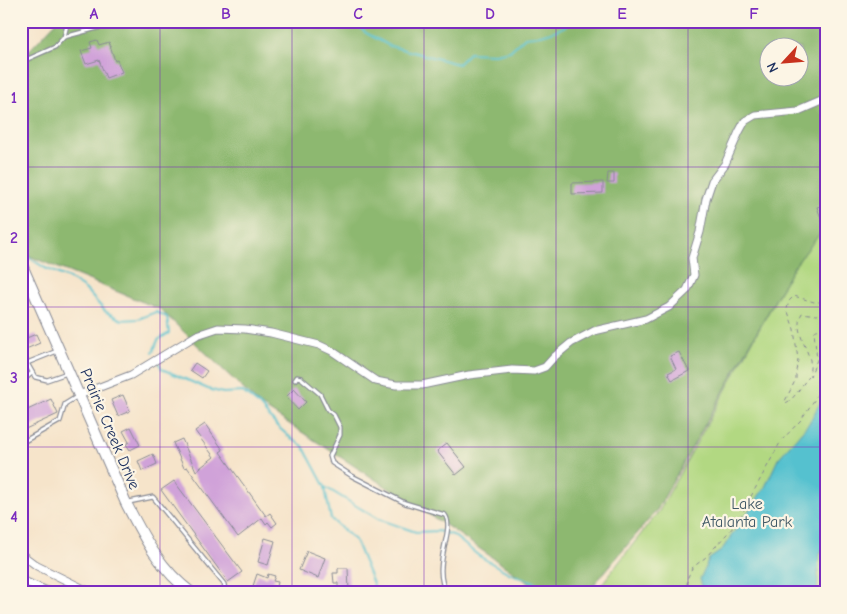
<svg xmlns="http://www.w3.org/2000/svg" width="847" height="614" font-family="'Comic Neue',sans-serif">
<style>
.green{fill:#b2d882;stroke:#668470}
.forest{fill:#8db870;stroke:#547467;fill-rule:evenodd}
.water{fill:#55c1cf;stroke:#387896}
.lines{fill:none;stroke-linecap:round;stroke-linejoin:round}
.stream{stroke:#55c1cf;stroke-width:2}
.building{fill:#d0a2d9}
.service-casing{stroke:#888a94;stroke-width:5.5}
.minor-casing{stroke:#888a94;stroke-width:9}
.secondary-casing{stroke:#888a94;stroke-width:12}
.path{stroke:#888a94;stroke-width:1;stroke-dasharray:4 4;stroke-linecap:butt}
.service{stroke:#fff;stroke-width:3}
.minor{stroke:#fff;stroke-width:7}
.secondary{stroke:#fff;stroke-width:10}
.grid{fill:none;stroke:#7b2cbf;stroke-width:1;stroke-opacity:0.55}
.labels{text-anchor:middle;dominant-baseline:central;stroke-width:4.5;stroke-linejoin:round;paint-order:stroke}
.street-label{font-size:16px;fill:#1b2f5e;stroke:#fcf5e5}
.park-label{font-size:16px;fill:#415967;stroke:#fcf5e5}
.neatline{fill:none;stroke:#7b2cbf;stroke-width:2}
.grid-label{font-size:16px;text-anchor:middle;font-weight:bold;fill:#7b2cbf}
</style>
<rect width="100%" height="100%" fill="#fcf5e5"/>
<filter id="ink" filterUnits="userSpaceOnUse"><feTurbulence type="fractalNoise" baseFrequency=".02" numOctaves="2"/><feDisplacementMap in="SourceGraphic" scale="10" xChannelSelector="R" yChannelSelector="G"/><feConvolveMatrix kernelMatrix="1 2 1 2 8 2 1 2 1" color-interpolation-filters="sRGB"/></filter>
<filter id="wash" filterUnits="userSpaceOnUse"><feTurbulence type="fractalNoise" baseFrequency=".0096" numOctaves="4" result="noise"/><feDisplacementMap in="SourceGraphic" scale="20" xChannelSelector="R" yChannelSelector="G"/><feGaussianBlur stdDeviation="1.12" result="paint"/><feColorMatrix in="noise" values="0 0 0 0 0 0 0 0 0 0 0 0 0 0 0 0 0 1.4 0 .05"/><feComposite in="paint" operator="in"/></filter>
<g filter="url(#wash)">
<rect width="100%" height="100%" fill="#f6e4ca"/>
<path class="green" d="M826,226V593H604L601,585L659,511L793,268Z"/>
<path class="forest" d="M57,21H826V226L793,268L657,510L587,593H543L450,528L260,405L160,309L29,256L21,239V59ZM770,48H800V78H770Z"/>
<path class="water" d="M826,392V542L819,556L817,593H704L700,579L709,559L721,551L765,487L778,459L809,423Z"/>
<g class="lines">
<path class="stream" d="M353,21L366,33L390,46L458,64L469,53L495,54L510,51L525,37C543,36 559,31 574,21
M28,257L45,268L68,278L85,289L106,312L122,320L138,319L156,312L167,317L169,333L158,340L153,352
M159,363L162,369L208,389L223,393L243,392L259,405L277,426L292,439L303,446L325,487L378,519L416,532L438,531L453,535L479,556L509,573L537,583L553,593
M325,488L331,519L355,540L374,586L373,593"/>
</g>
<g id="blocks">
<path class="building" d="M97,40L99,45L109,42L115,61L117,60L122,72L106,78L99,60L86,64L81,51L92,48L90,42Z
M608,173H614V183H607Z
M603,182V193L572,194V183Z
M826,204V229H825L817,207Z
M36,334L40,343L26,349L22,340Z
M679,352L689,371L672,380L668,373L676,369L670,356Z
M195,363L207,371L202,378L190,370Z
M294,389L306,402L298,410L286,397Z
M123,395L130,411L118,416L111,400Z
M51,399L58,414L21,431V413Z
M205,424L223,450L220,452L266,516L270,513L277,523L272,527L268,522L266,524L262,518L238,537L187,467L184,468L173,443L182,439L196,471L214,457L195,431Z
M131,427L140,445L130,450L126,444L129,442L123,431Z
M447,443L466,467L456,475L437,451Z
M153,454L157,464L142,471L138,461Z
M174,481L242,572L228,582L161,490Z
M265,538L275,541L268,565L258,562Z
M307,551L325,558L318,578L299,570Z
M338,568H348L349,591L338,592V583H334L333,573H338Z
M257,574L267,578L268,574L275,576L273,581L278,582L276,591L262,587L261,589L253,586Z"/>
</g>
</g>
<g filter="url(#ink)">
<use href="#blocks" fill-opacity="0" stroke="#888a94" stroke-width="1"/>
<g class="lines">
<g class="service-casing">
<path id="service" d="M64,37L68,21
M21,62L55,47L64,37L109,25L108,21
M21,350L27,363
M57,351L27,363L35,377L47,380L67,373
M295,380L297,377L301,378L320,394L328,410L334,415L340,427V435L330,456L332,463L352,476L405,503L445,515C456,529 430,567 447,593
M21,382L32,373
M21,443L60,421L65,404L78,396
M129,502L153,497L224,584L226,593"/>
</g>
<g class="minor-casing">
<path id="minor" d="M79,395L131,375L197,335L218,328L245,329L271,333L319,345L332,351L376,381L396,385H422L469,375L512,370L534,371L545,367L554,357L571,343L594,331L646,319L669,307L687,290L694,275L692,258L700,232L706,199L712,181L725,164L739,132L745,121L755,115L798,111L826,99
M21,554L37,566L92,593
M21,580L52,593"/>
</g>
<g class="secondary-casing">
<path id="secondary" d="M21,263L126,503C143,536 160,570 192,593"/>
</g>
<path class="path" d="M826,313L817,315L802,313C793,328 806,345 810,360C811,366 809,371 810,376L817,360L814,332C817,328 822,330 826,332
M810,376C801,384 795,400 785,403V401L796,379V371L798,360L794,329L787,309L789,301L794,296L814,302H826
M690,593L687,584L688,577L692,568L706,557L736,524L781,441L800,421L815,399L826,376"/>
<use href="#service" class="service"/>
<use href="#minor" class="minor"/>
<use href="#secondary" class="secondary"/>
</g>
</g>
<path class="grid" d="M160,21V593M292,21V593M424,21V593M556,21V593M688,21V593M21,167H826M21,307H826M21,447H826"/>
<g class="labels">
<g class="street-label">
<text transform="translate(110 429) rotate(67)">Prairie Creek Drive</text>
</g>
<g class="park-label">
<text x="747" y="504">Lake<tspan x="747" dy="18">Atalanta Park</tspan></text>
</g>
</g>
<rect width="847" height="614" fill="none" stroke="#fcf5e5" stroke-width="55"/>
<g transform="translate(784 62) rotate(244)"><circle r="24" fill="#fcf5e5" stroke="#a2a6af"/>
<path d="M0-4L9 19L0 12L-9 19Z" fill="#c8321e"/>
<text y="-8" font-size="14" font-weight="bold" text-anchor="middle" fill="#1b2f5e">N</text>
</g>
<rect x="28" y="28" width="792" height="558" class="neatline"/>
<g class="grid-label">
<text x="94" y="19">A</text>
<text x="226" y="19">B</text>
<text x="358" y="19">C</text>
<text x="490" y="19">D</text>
<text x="622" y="19">E</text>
<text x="754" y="19">F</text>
<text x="14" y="103">1</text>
<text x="14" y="243">2</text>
<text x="14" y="383">3</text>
<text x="14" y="522">4</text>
</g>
</svg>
